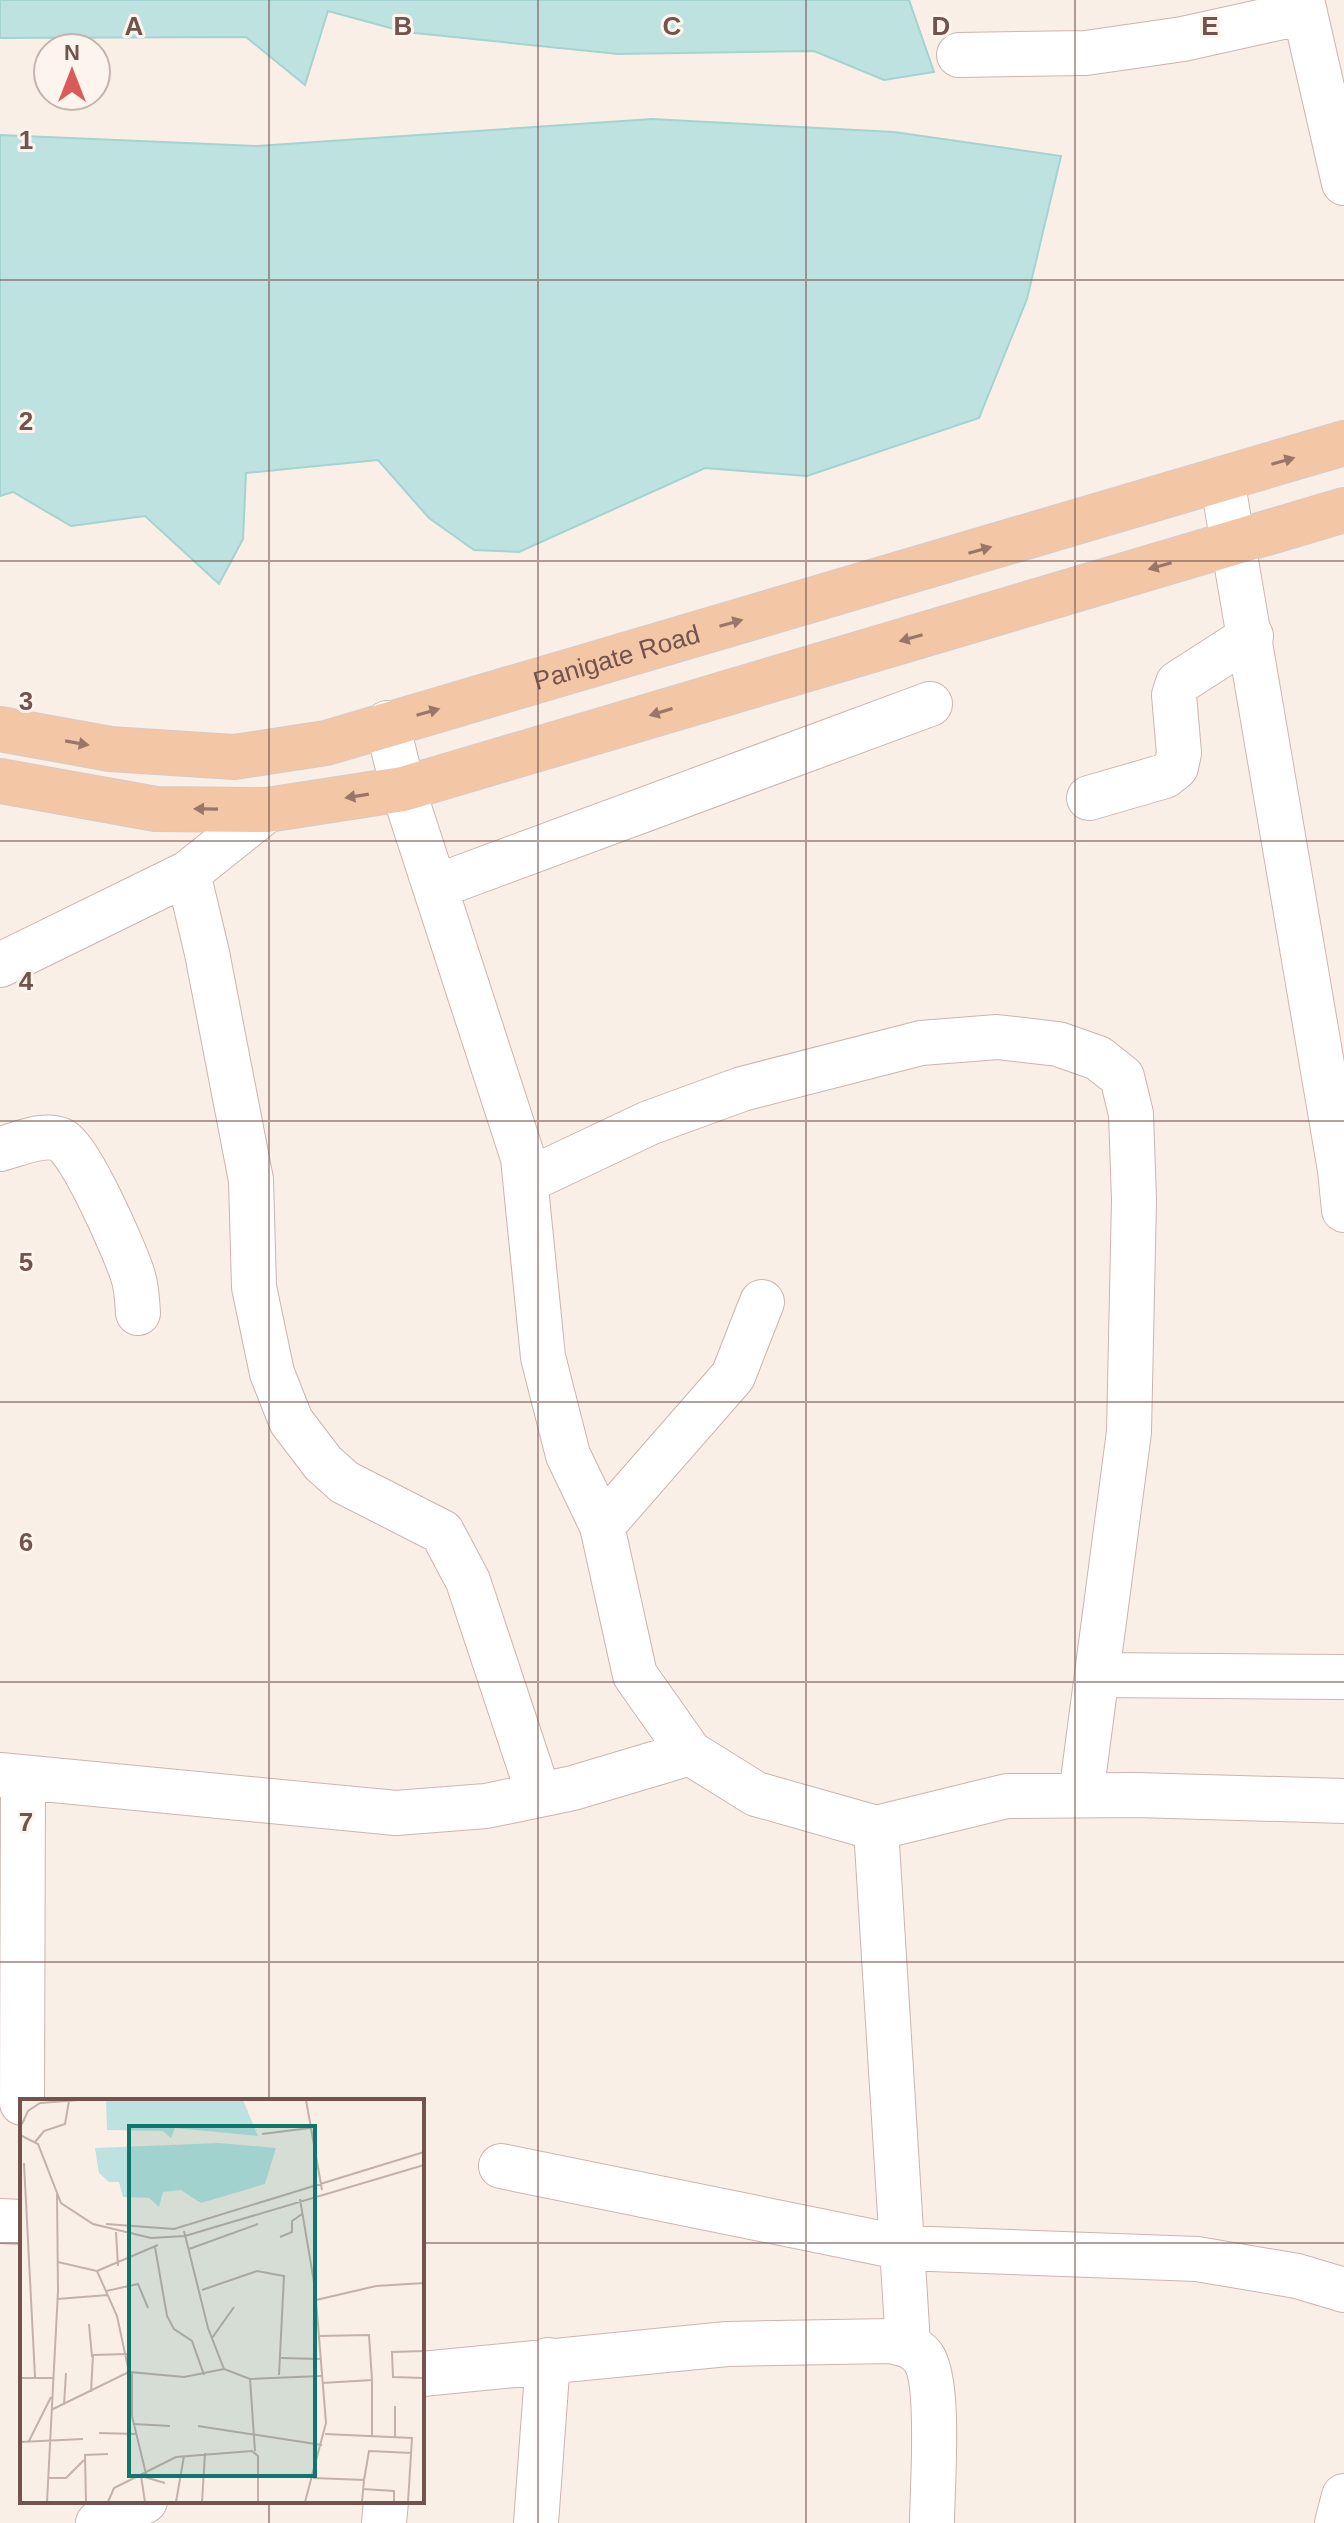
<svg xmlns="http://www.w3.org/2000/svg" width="1344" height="2523" font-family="Arial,sans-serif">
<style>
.water{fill:#bde2e0;stroke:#a4d3d1;stroke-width:2}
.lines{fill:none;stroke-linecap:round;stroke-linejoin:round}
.street-casing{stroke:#cbb5ae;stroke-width:46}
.secondary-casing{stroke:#d0b6af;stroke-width:46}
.primary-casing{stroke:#d5cbca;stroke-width:46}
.street{stroke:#fff;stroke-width:44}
.secondary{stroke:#fff;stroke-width:44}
.primary{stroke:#f3c6a6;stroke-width:44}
.oneway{fill:#997668}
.grid{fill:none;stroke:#72534e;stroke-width:2;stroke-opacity:0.55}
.labels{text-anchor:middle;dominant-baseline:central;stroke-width:6;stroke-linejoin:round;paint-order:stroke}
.street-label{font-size:26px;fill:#72534e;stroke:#fdf4ed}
.inset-road{fill:none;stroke:#c4b1aa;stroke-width:2}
.view{fill:#0f766e;fill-opacity:0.15;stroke:#0f766e;stroke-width:4}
.inset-edge{fill:none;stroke:#72534e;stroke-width:4}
.grid-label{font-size:26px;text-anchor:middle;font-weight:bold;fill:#72534e;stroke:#fdf4ed;stroke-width:6;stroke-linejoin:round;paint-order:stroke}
</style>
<rect width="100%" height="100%" fill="#faefe7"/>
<path class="water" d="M0,0H909L934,72L884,80L814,51L618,54L405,32L328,11L305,85L246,37L0,38Z
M652,119L894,132L1061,156L1027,299L979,418L807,476L705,468L519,552L474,550L429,518L378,460L246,473L243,539L219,584L145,516L71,526L13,492L0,496V135L257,146Z"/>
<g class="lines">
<g class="street-casing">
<path id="street" d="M1302,0L1344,183
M959,55L1086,53L1183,39L1305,12
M387,723L403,789L523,1158L543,1357L568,1455L602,1526L635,1675L690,1753L756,1794L876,1828L1007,1796L1136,1795L1344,1801
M1089,798L1165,776L1176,767L1179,753L1174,695L1178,683L1251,636
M188,873L207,953L251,1180L254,1287L272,1373L291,1421L323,1463L344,1482L442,1532L468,1581L539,1795
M435,887L930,704
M0,965L188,873L267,810
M0,1149C17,1145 44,1132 61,1140C80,1148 126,1253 133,1276C137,1288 137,1301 138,1313
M526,1181L649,1123L742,1089L921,1043L997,1037L1058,1044L1098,1058L1122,1077L1131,1114L1134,1200L1129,1432L1081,1795
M602,1526L733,1376L762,1302
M1099,1675L1344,1677
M0,1775L396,1813L486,1806L573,1788L690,1753
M876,1828L908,2344
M22,2103L23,1778
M501,2166L904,2248L1197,2259L1297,2276L1344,2290
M0,2221L22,2222
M422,2374L727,2344L891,2341C904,2344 914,2346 923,2357C941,2382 932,2489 932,2523
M98,2523L145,2501
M384,2523L386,2501
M536,2523L548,2360"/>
</g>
<g class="secondary-casing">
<path id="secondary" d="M1222,479L1340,1170L1344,1210
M1337,2523L1344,2496"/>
</g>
<g class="primary-casing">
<g id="primary">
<path id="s1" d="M0,729L110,749L234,757L326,743L1344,443"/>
<path d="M0,781L156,809L267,810L403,789L1344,510"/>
</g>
</g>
<use href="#street" class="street"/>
<use href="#secondary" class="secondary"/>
<use href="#primary" class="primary"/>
</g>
<defs><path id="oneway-solid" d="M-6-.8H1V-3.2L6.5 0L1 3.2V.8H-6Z" transform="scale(2)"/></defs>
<g class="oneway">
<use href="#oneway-solid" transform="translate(1283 461) rotate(-16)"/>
<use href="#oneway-solid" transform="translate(980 550) rotate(-16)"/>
<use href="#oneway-solid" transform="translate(1160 566) rotate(164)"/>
<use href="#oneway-solid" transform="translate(731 623) rotate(-16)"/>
<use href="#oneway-solid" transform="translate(911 638) rotate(164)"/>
<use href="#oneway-solid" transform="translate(428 712) rotate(-16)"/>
<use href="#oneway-solid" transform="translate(661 712) rotate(163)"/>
<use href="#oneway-solid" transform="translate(77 743) rotate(10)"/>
<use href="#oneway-solid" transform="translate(357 796) rotate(171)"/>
<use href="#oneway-solid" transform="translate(206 809) rotate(-179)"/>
</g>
<path class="grid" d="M269,0V2101M538,0V2523M806,0V2523M1075,0V2523M0,280H1344M0,561H1344M0,841H1344M0,1121H1344M0,1402H1344M0,1682H1344M0,1962H1344M0,2243H22M422,2243H1344M269,2501V2523"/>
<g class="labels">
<g class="street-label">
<text stroke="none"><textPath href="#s1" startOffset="632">Panigate Road</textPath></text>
</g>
</g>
<g transform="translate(20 2099)">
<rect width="404" height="404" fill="#faefe7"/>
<path d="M86,1H223L238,37L155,29L151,39L143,32L87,31ZM199,44L256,49L245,85L181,104L161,91L143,93L139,108L129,99L103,98L99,83H89L79,74L75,49Z" fill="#bde2e0"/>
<path class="inset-road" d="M286,1L302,91M2,25L8,12L20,4L60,1M242,35L290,29M0,36L18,45L41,104L73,125L131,139L165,137L404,66M15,43L24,32L45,25L49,2M4,64L15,278M280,100L295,189L306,324L285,403M86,125L154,130L404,53M164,132L188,229L204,270L230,280L301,277M96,133L98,167M260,138L272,133V122L282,115M135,148L147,217L154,230L172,242L184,276M169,150L238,125M77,172L138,146M182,191L237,172L264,177L259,276M86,192L118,185L128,209M37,200L88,196M296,201L356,187L404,184M69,225L72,258M299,237L349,236L352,281L302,284M192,239L214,208M404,252L372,253L373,278L404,279M261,259L300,260M110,273L164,278L204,270M112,274V317L126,375M0,279H33M230,280L235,352M71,293L73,256L107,255M44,306L46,274M375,307V339M31,311L109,273L97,217L77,172L38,163M113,325L150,327M178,327L302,346M79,334L116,335M305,335L392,339L388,403M352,337V281M9,342L31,298M0,343L63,340M183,377L238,378M28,379H46L64,361M293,379L344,381L342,403M344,381L349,352L392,354M343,390L374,392V403M27,403L38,192L37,95M66,403L65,356L88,355M88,403L94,389L156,358L232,352L238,357V403M125,403L121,377L145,384M156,403L164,357M182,403L185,354"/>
<path class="view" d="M109,27H295V377H109Z"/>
<rect width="404" height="404" class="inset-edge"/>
</g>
<g class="grid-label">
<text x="134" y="35">A</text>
<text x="403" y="35">B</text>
<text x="672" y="35">C</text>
<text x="941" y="35">D</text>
<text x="1210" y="35">E</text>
<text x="26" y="149">1</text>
<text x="26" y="430">2</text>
<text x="26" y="710">3</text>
<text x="26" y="990">4</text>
<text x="26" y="1271">5</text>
<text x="26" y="1551">6</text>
<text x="26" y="1831">7</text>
</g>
<g transform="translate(72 72)"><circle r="38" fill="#fdf4ed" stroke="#c5b4ad" stroke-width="2"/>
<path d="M0-6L14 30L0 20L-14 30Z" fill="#d95a58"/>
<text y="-12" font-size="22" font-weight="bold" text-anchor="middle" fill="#72534e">N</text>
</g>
</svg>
